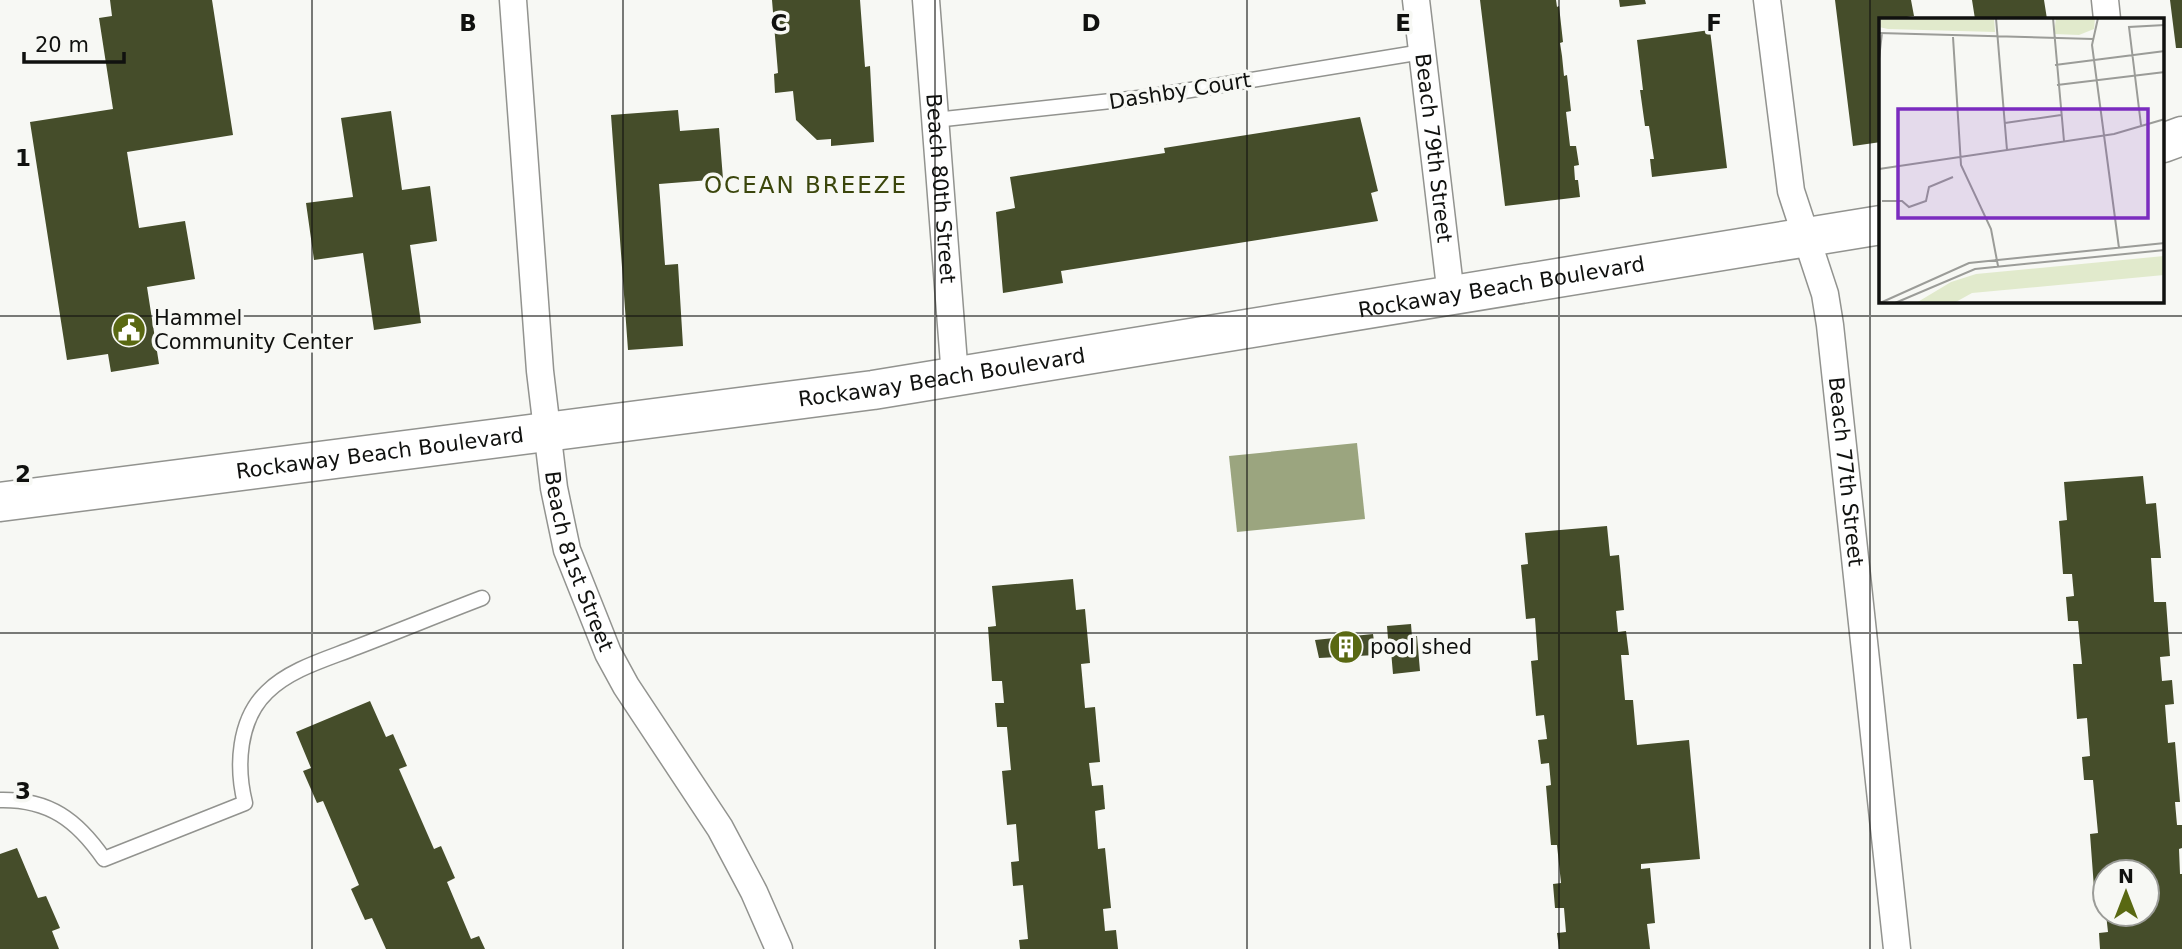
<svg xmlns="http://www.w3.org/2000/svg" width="2182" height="949" font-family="'DejaVu Sans',sans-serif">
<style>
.water{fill:#9ba57f}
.building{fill:#454d2a}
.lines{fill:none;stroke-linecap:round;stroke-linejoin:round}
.service-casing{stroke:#92938f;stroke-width:17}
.minor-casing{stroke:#92938f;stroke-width:29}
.primary-casing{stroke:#92938f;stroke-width:41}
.service{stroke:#fff;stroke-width:14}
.minor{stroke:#fff;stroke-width:26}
.primary{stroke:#fff;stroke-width:38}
.grid{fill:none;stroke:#10110f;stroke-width:2;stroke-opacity:0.55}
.labels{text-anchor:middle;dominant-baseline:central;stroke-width:7;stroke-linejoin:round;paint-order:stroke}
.street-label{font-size:21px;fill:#10110f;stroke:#f7f8f4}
.poi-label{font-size:21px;fill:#10110f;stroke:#f7f8f4;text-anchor:start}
.neighbourhood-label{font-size:23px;letter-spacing:2px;fill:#3b460c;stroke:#f7f8f4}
.inset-road{fill:none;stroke:#9b9c98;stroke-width:2}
.view{fill:#7b2cbf;fill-opacity:0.15;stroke:#7b2cbf;stroke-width:3.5}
.inset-edge{fill:none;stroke:#10110f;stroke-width:3.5}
.grid-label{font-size:23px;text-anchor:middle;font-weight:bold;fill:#10110f;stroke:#f7f8f4;stroke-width:7;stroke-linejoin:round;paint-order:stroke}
</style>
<rect width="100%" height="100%" fill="#f7f8f4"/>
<path class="water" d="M1357,443L1365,519L1237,532L1229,456Z"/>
<path class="building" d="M110,0H212L233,135L127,152L139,228L185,221L195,279L147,287L159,364L111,372L108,354L67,360L30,122L113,109L99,18L112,16Z
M772,0H860L865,67L870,66L874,142L831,146V139L817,140L796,120L793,91L775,93L774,74L778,73Z
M1480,0H1556L1557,7L1559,6L1563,42L1560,43L1562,56L1564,76L1567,75L1571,111L1566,112L1570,146H1576L1579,165L1574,166L1575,180H1578L1580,197L1505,206Z
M1619,0H1645L1646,4L1620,7Z
M1835,0H1911L1914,16L1907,17L1908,19H1881V142L1853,146Z
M1972,0H2044L2047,19H1975Z
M2170,0H2182V48H2176Z
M1710,30L1727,168L1652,177L1650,159H1654L1649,126H1645L1640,90H1643L1637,40Z
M678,110L680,131L719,128L723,179L659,184L665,265L678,264L683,346L628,350L611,115Z
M391,111L402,190L430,186L437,241L410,245L421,323L374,330L363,253L314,260L306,203L353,197L341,118Z
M1360,117L1378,191L1371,193L1378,221L1061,271L1063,283L1003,293L996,212L1015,208L1010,177L1165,153L1164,148Z
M2143,476L2146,504L2156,503L2161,558H2151L2154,602H2166L2170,656L2160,657L2162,681L2172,680L2174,704L2165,705L2168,743L2175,742L2180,802H2175L2177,825H2182V848L2179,849L2180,874H2182V949H2100L2099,933L2108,932L2106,914H2147V872H2105V887L2094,888L2090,834L2098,833L2093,780H2084L2082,757L2090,756L2087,718L2077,719L2073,664H2082L2078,621H2068L2066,597L2074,596L2072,574H2063L2059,521L2067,520L2064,482Z
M1607,526L1610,556L1619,555L1624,610L1616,611L1618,632L1626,631L1629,655H1621L1625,700H1633L1637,745L1689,740L1700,859L1641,864V869L1650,868L1655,923L1647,924L1650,949H1559L1557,933L1566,932L1564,908H1555L1553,884L1561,883L1557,845H1551L1546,786L1551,785L1549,763L1541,764L1538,740L1547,739L1544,715L1536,716L1531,661L1538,660L1535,618L1526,619L1521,565L1528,564L1525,533Z
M1073,579L1076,610L1085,609L1090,663L1081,664L1085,708L1095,707L1100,762L1089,763L1092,786L1103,785L1105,809L1095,811L1098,849L1105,848L1111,908L1103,909L1105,931L1116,930L1118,949H1020L1019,940L1028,939L1023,885L1013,886L1011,862L1019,861L1016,824L1007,825L1002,771L1011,770L1007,727H997L995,703H1004L1002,681H992L988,627L996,626L992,586Z
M1411,624L1412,637L1417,636L1420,671L1393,674L1390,639H1388L1387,626Z
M1373,634L1376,655L1319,658L1315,640Z
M370,701L386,737L393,734L407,766L399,769L434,849L441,846L455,878L447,882L471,939L479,936L485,949H386L372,918L365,920L351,889L359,885L323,801L317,803L303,771L311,768L296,732Z
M17,848L38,898L46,896L60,928L52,931L59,949H0V854Z"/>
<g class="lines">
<g class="service-casing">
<path id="service" d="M935,120L1148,97L1422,52
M0,800C49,799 77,820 104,859L245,803C236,767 238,720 267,692C290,669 327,659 357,647C399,631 440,614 482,598"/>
</g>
<g class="minor-casing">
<g id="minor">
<path id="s1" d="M513,0L540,371L554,488L567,550L608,653L626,686L720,828L754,892L779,949"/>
<path id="s2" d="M926,0L955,377"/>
<path id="s3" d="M1416,0L1451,296"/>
<path id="s4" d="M1767,0L1791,191L1825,294L1830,325L1897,949"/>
<path d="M2105,0L2107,19"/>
</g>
</g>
<g class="primary-casing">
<g id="primary">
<path d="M2163,143L2182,136"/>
<path id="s5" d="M0,502L873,390L1881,225"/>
</g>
</g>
<use href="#service" class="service"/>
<use href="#minor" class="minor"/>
<use href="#primary" class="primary"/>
</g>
<path class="grid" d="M312,0V949M623,0V949M935,0V949M1247,0V949M1559,0V949M1870,0V949M0,316H2182M0,633H2182"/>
<defs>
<g id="civic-disc" transform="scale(1.75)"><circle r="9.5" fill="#596812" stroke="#f7f8f4"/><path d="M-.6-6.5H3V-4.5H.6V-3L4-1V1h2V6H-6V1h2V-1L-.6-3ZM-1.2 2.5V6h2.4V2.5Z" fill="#fff"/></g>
<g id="building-disc" transform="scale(1.75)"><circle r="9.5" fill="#596812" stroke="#f7f8f4"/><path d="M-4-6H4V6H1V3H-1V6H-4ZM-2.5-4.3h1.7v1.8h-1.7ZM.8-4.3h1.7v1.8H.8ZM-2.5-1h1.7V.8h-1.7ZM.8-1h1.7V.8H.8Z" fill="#fff"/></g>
</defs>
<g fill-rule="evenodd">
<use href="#civic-disc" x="129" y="330"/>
<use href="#building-disc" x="1346" y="647"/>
</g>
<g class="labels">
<g class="street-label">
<text transform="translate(1180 91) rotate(-9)">Dashby Court</text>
<text stroke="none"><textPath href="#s3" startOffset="149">Beach 79th Street</textPath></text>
<text stroke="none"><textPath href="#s2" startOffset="189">Beach 80th Street</textPath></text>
<text stroke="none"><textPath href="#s5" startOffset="1517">Rockaway Beach Boulevard</textPath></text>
<text stroke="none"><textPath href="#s5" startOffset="950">Rockaway Beach Boulevard</textPath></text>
<text stroke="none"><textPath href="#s5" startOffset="383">Rockaway Beach Boulevard</textPath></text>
<text stroke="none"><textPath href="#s4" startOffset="480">Beach 77th Street</textPath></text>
<text stroke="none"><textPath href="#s1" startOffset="567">Beach 81st Street</textPath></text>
</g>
<g class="poi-label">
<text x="154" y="318">Hammel<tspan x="154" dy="24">Community Center</tspan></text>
<text x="1370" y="647">pool shed</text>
</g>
<g class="neighbourhood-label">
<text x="806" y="185">OCEAN BREEZE</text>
</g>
</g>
<g transform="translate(1879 18)">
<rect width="285" height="285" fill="#f7f8f4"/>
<path d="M0,0H115L116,14L9,11L0,9ZM177,0H216L215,11L200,17L175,16ZM285,238V257L93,275L75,285H37L72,264L97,256Z" fill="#e1eacc"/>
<path class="inset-road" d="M117,0L128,132M174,0L185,123M219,0L213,27L240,230M0,15L214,21M74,19L82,147L112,211L119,248M0,41L3,15M176,47L286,33M178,67L286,54M126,105L182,97M262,107L250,9L286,7M0,151L235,116L286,101M3,183H23L30,189L47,183L50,169L74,159M1,285L90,245L286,225M16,285L96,251L286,232"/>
<path class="view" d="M19,91H269V200H19Z"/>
<rect width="285" height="285" class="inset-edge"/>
</g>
<g class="grid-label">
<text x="468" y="31">B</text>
<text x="779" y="31">C</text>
<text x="1091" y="31">D</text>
<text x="1403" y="31">E</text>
<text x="1714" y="31">F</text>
<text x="23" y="166">1</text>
<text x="23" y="482">2</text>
<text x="23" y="799">3</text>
</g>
<g transform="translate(2126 893)"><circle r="33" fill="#f7f8f4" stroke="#9b9c98" stroke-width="2"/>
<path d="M0-5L12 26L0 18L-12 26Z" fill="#596812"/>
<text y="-10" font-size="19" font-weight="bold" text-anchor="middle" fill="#10110f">N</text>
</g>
<path d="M24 52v10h100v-10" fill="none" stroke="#10110f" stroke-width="3.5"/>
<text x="35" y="52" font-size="21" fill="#10110f" stroke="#f7f8f4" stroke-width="5" paint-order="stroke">20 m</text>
</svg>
